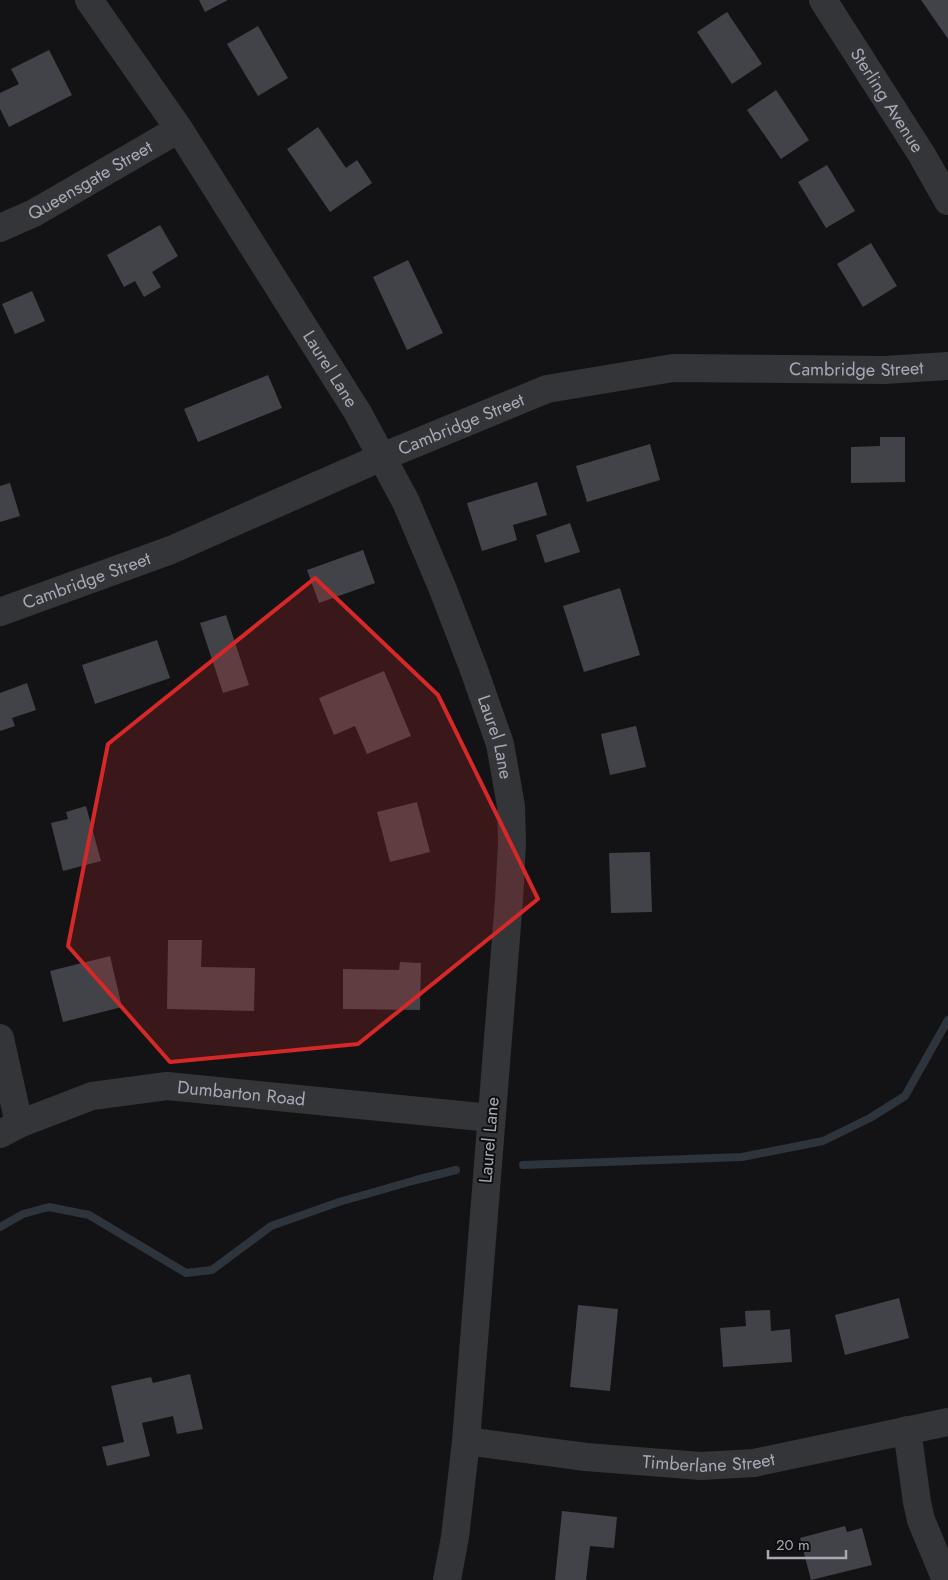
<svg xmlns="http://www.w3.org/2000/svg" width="948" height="1580" font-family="Jost,sans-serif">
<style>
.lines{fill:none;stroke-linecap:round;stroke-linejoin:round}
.stream{stroke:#2d343c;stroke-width:8}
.building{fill:#424348}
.minor{stroke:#343539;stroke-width:28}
.marked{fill:#d62828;fill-opacity:0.2;stroke:#d62828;stroke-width:4;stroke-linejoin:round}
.labels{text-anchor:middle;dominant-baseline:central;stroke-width:4;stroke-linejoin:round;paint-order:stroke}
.street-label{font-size:18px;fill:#a6a9b4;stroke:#0e0e10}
</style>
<rect width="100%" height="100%" fill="#131315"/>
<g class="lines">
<path class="stream" d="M523,1165L742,1157L823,1141L870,1118L905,1096L948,1020
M0,1227L23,1214L49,1207L89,1215L186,1273L212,1270L271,1226L339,1202L416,1180L456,1170"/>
</g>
<path class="building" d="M199,0H228L205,12Z
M921,0H948V39Z
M727,12L762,64L732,84L697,32Z
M258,26L288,78L258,96L227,44Z
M49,50L72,95L9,127L0,109V93L19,84L11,69Z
M776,90L809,140L781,159L747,110Z
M318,127L346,168L357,160L372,183L330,212L287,149Z
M827,165L855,211L826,228L798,182Z
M160,225L178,256L152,272L161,287L144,297L135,281L124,287L107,255Z
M871,243L897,286L863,307L837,264Z
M408,260L443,333L407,350L373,277Z
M32,291L45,321L15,334L2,304Z
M268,375L282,408L198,442L184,409Z
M880,437H905V482L851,483V447L880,446Z
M650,444L660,480L587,502L576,466Z
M537,482L547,515L513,525L517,540L482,551L467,503Z
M10,483L20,516L0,522V486Z
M570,523L580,552L545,563L536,535Z
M363,550L375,583L319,603L307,570Z
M620,588L640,655L584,672L563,606Z
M226,615L249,685L223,693L200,623Z
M157,640L170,678L95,704L82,665Z
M384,671L411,736L367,754L355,726L334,735L319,698Z
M27,683L36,710L12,718L15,726L0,731V693Z
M636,726L646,767L610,775L601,734Z
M417,802L430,852L390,862L377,812Z
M86,806L101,861L63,871L51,823L68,819L66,812Z
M650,852L652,912L611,913L609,853Z
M168,940H202L201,967L255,968L254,1011L167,1009Z
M110,956L122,1007L63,1022L50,971Z
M400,962L421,963L420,1010L343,1009V969L399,970Z
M899,1298L909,1338L845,1355L835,1315Z
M578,1305L618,1309L610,1391L570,1387Z
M770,1310L771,1331L790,1329L792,1362L723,1367L720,1328L746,1326L745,1311Z
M190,1374L203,1429L177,1434L173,1416L142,1423L150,1456L107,1466L102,1447L124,1442L111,1386L151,1377L153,1383Z
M562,1511L617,1517L614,1548L590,1546L586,1580H555Z
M845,1526L847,1532L862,1528L872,1565L811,1580L800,1538Z"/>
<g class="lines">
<g class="minor">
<path id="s1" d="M89,0L179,129L358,413L406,502L442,587L474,670L500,744L511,806L512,843L509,900L466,1441L455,1537L447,1580"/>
<path id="s2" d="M823,0L922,155L948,201"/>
<path id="s3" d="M0,228L34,213L179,129"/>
<path id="s4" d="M0,612L171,550L382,457L547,389L673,368L885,370L948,366"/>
<path d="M0,1038L19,1124"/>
<path id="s5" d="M0,1134L19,1124L92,1096L167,1086L491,1118"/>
<path d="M907,1430L917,1502L921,1520L946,1580"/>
<path id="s6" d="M466,1441L586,1457L701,1466L754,1463L948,1422"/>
</g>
</g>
<path class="marked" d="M315,578L438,695L538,899L358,1044L170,1062L68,946L108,744Z"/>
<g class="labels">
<g class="street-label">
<text stroke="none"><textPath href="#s2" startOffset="119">Sterling Avenue</textPath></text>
<text stroke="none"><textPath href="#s3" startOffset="102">Queensgate Street</textPath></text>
<text stroke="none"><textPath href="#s4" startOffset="902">Cambridge Street</textPath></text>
<text stroke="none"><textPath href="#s1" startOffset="441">Laurel Lane</textPath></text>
<text stroke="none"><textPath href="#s4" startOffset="498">Cambridge Street</textPath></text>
<text stroke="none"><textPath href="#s4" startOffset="92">Cambridge Street</textPath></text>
<text stroke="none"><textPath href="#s1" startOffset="846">Laurel Lane</textPath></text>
<text stroke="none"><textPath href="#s5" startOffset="250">Dumbarton Road</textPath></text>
<text transform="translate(489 1140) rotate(-85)">Laurel Lane</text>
<text stroke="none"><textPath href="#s6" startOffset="244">Timberlane Street</textPath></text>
</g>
</g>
<path d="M768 1550v8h78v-8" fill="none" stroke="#a6a9b4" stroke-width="2.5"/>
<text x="776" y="1550" font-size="15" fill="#a6a9b4" stroke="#0e0e10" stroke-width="4" paint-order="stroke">20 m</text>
</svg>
